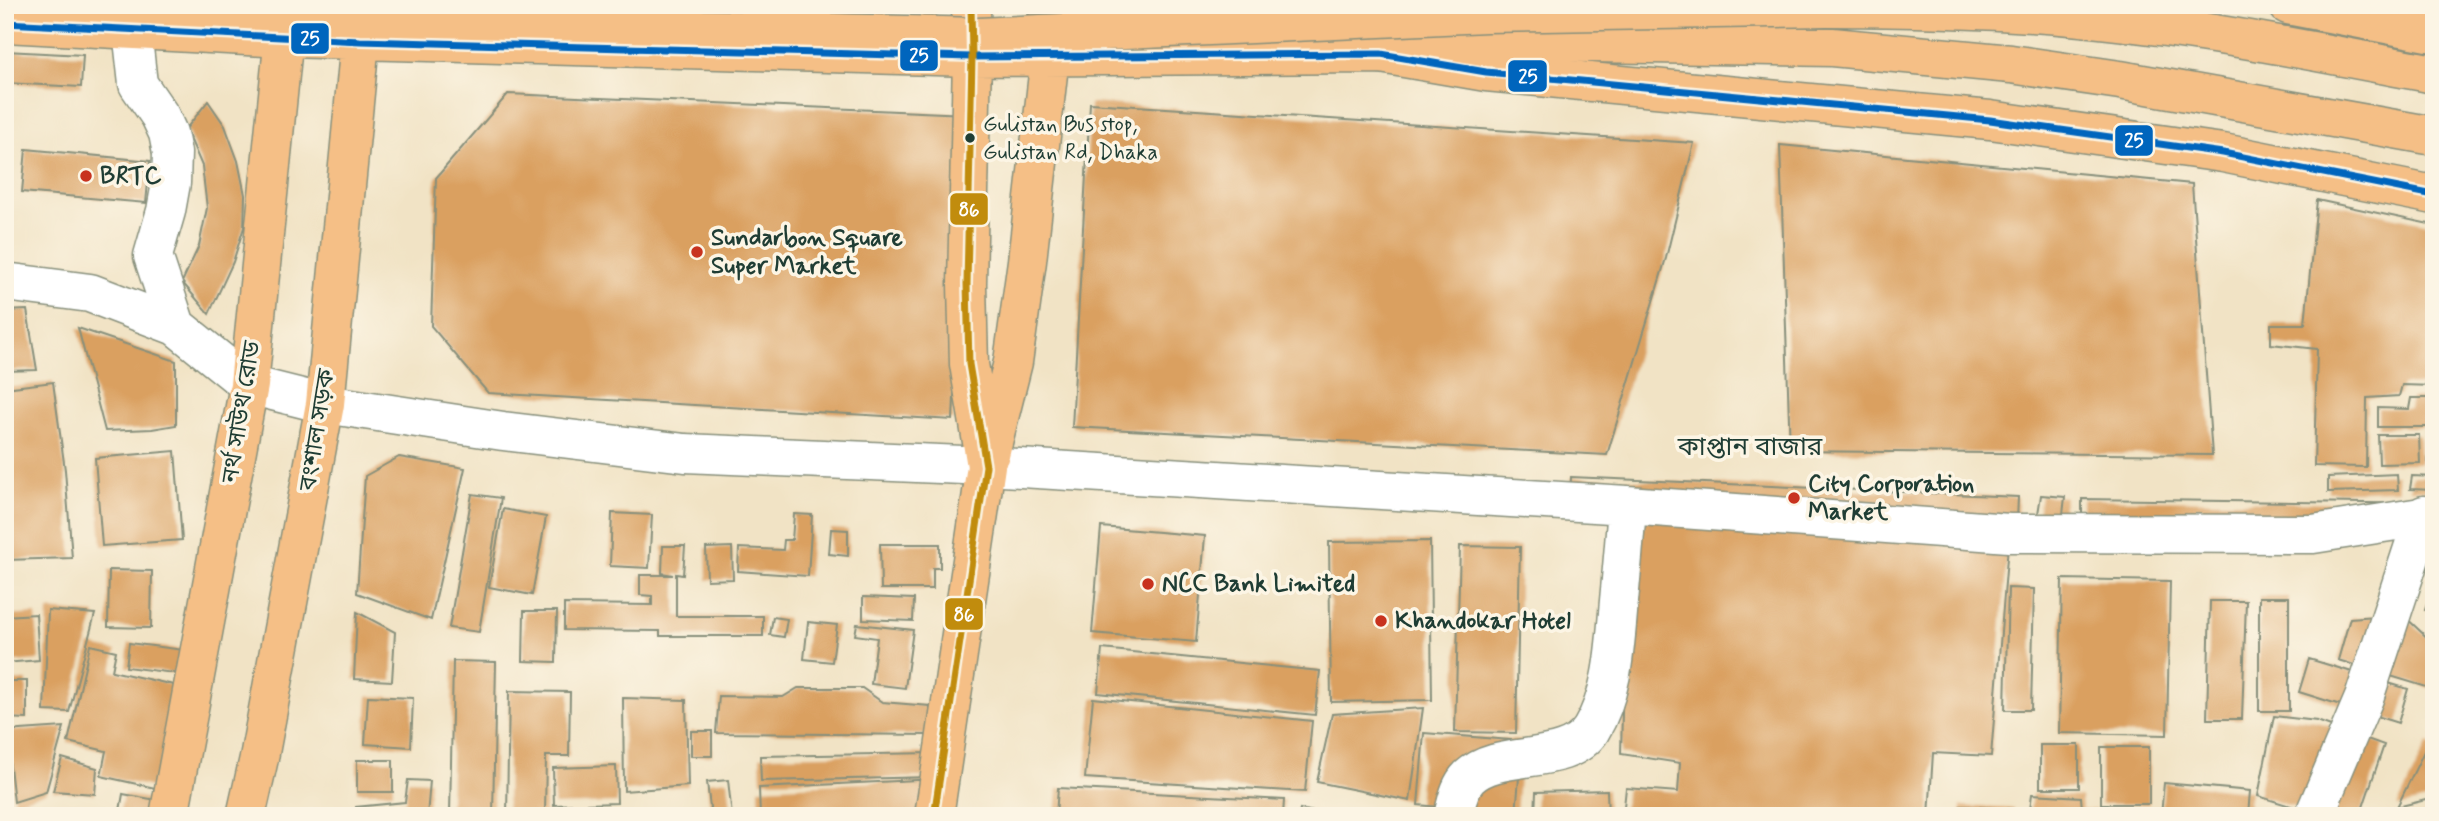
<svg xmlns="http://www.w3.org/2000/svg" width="2439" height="821" font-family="Mynerve,'Noto Sans Bengali',sans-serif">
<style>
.building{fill:#daa060}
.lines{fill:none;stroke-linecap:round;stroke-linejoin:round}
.minor-casing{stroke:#88907c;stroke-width:41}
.major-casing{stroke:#88907c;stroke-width:41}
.highway-casing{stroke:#88907c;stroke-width:41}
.minor{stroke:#fff;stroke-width:38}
.major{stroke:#f5bf86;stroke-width:38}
.highway{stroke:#f5bf86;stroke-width:38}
.highway-bridge-casing{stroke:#88907c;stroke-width:41;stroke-linecap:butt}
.highway-bridge{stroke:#f5bf86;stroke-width:38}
.bus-1-casing{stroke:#fcf5e5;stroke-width:12}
.bus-2-casing{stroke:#fcf5e5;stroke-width:12}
.bus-1{stroke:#0065bd;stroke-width:7}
.bus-2{stroke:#c18c0d;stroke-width:7}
.bus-dot{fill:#1f3d34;stroke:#fcf5e5;stroke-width:2.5}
.poi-dot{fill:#c8321e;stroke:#fcf5e5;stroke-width:2.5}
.labels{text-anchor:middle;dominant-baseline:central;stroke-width:7;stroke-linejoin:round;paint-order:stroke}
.bus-label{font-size:22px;fill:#1f3d34;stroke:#fcf5e5;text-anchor:start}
.poi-label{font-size:24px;font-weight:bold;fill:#1f3d34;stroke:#fcf5e5;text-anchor:start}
.street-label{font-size:24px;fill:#1f3d34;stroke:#fcf5e5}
.neighbourhood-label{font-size:26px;fill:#1f3d34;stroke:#fcf5e5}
.line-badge{stroke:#fcf5e5;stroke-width:2.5}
.badge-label{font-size:19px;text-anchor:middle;font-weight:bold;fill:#fff}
</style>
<rect width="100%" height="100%" fill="#fcf5e5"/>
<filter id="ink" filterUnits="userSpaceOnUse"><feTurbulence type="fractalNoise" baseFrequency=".0143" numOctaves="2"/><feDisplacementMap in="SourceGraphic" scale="14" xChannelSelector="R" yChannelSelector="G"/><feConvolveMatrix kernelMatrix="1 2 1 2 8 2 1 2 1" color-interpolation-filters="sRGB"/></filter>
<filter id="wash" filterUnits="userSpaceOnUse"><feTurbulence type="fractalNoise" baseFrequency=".00686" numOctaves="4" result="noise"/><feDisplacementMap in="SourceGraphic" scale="28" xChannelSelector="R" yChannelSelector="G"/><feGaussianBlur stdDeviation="1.57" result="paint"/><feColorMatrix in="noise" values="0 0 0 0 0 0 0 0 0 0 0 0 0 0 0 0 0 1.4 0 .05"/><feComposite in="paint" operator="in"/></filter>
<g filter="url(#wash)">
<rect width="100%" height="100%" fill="#f1e3c5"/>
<g id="blocks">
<path class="building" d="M5,51L83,55L81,87L5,83Z
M508,94L966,114L953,420L488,393L431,326L436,178Z
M208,101L225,126L238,161L245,195L244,227L233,262L209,314L182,282L199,246L207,208L202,166L186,129Z
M1090,103L1694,143L1666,258L1607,455L1072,427Z
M1780,145L2192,184L2212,455L1790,451Z
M26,149L150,161L146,203L22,192Z
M2317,200L2434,225V386L2402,385L2399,396L2367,398L2366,467L2314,466L2317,349L2271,344V324H2305Z
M27,310L37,370L5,371V311Z
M78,328L176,361V425L152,429L105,431Z
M53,382L65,470L72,558L5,560V388Z
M2411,398H2434V427H2378V408L2409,409Z
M2432,429H2434V464L2428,462Z
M2378,435H2419L2420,463L2379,464Z
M175,451L182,540L102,546L95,458Z
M399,457L465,468L431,620L357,593L365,476Z
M2397,474L2398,490L2328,492V477Z
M2412,476L2434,477V490L2410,489Z
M1571,477L2018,497L2017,521L1570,499Z
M472,494L501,498L479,632L449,628Z
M2041,495L2065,497L2062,523L2037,520Z
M2082,499L2434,504V524L2082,520Z
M1627,505L2009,533L1991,756L1933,753L1929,816H1623L1626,788L1678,792L1680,763L1621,754Z
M503,509L546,517L532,595L489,587Z
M612,513L652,515L649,568L610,566Z
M794,514L812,515L808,576L738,571L739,548L783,550L784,540H792Z
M1101,527L1205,536L1196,642L1092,633Z
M831,529L848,530V556L829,554Z
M1430,541L1432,700L1331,702L1329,542Z
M880,544H940V568H933V589H881Z
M663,546H685L683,575L676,574V616H763V636H660V631L564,630V604L652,605V596L640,595V575H673L662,573Z
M1460,546L1520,547L1516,733L1455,732Z
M732,547L733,579L707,580L706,548Z
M109,570L152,571L151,628L108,627Z
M2062,579L2170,581L2167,735L2059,733Z
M2434,584V612L2425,610Z
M2008,588L2034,589L2031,710H2005Z
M863,597L914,599L913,621L863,619Z
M2259,597H2289V711H2259Z
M2210,601H2246L2242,719H2207Z
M48,610L95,614L69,712L44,711Z
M524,611H557L556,662L523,661Z
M357,612L395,632L392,681L354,679Z
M36,614L39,660L5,663V616Z
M2402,614L2434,644L2433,689L2338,660L2350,618Z
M773,617L787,619L784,637L770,635Z
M808,622L837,625L832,662L804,659Z
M857,624L913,630L905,688L871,684L877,638L855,635Z
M129,643L192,651L189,675L126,667Z
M90,645L116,651L112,671L178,686L155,788L101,776L106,751L68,742Z
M1102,649L1320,671L1315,715L1098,693Z
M2309,659L2408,689L2398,723L2299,692Z
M453,661L496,662L493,815H450Z
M5,681H27V719L5,718Z
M798,688H862L882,702L930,706V735L716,733L719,696L783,697Z
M509,691L570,692L569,756H546L545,813H556V816H507Z
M368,696L413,698L411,747L365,744Z
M623,698L686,700L688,786L624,791Z
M1093,698L1312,721L1305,792L1085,778Z
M1423,708L1410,801L1317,782L1332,714Z
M2274,716L2317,721L2384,745L2360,816H2323L2258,796Z
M64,727L46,792L14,802L6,731Z
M691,731H712V756H691Z
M1424,733L1522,741L1516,814L1418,805Z
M2428,743L2434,746V798L2397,807Z
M2040,745H2079V788H2040Z
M2101,747H2149V804H2101Z
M934,753L935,777L761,781L760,756Z
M62,758L97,768L95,794L53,791Z
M357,760H393V792H357Z
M616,766L617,803L554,805L553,768Z
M937,779L939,811L853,816H760L759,788Z
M408,780L430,781L427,816H356V807L405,802Z
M728,780L732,816H711L707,782Z
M2164,783L2250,791L2248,816H2161Z
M1058,788L1284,800L1283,816H1056Z
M1607,790L1608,816H1535L1536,792Z
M123,794L162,801L159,816H119Z
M2032,794L2081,797L2082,809L2126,812V816H2029Z
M1961,806L2014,809L2013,816H1961Z
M1300,809L1328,815V816H1299Z"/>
</g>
</g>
<g filter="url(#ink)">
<use href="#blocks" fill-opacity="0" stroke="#88907c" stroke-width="2"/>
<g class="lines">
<g class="minor-casing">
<path id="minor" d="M132,30L138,84L160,116L168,133L172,153L171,183L166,211L153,256L176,326
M5,282L90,293L176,326L249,385L325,404L503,431L685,453L986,466L1627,505L2009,533L2313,534L2434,515
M1453,816C1457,802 1459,787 1469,777C1500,748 1566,768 1591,730C1614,692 1615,644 1619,601C1622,569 1625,537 1627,505
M2314,816L2364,698L2424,515"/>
</g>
<g class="major-casing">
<path id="major" d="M5,23L285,38
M972,57L1381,54L1486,72L1990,120L2223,153L2434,195
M990,454L1013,362L1027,261L1050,56L1048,5
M934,816L986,466L969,364L967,284L972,57L971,5"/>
</g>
<g class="highway-casing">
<path id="highway" d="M2288,5L2434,33
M1826,7C1911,7 1996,9 2081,17C2200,28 2317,52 2434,74
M285,38L972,57
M1381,54L1450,45L1528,42L1832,47L2011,64L2120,80L2434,136
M169,816L249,385L287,5
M246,816L259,758L325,404L360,41L362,5"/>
</g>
<use href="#minor" class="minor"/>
<use href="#major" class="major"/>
<use href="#highway" class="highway"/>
<g class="highway-bridge-casing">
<path id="highway-bridge" d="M28,5L272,17L978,37L1486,13L1826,7"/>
</g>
<use href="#highway-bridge" class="highway-bridge"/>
<g class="bus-1-casing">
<path id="bus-1" d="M5,23L360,41L972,57L1381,54L1486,72L1990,120L2223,153L2434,195"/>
</g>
<g class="bus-2-casing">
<path id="bus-2" d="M934,816L986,466L969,364L967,284L972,57L971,5"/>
</g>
<use href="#bus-1" class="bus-1"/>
<use href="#bus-2" class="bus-2"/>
</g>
</g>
<circle class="bus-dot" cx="970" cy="138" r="6"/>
<g class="poi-dot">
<circle cx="86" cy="176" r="7"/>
<circle cx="697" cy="252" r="7"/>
<circle cx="1794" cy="498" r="7"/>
<circle cx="1148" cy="584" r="7"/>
<circle cx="1381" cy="621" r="7"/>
</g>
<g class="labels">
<g class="bus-label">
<text x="983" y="125">Gulistan Bus stop,<tspan x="983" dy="28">Gulistan Rd, Dhaka</tspan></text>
</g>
<g class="poi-label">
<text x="100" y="176">BRTC</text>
<text x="711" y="238">Sundarbon Square<tspan x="711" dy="28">Super Market</tspan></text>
<text x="1808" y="484">City Corporation<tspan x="1808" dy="28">Market</tspan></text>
<text x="1162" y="584">NCC Bank Limited</text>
<text x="1395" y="621">Khandokar Hotel</text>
</g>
<g class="street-label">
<text transform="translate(242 412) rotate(-81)">নর্থ সাউথ রোড</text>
<text transform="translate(318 430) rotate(-81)">বংশাল সড়ক</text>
</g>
<g class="neighbourhood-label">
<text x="1750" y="448">কাপ্তান বাজার</text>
</g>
</g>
<g class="line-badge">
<rect x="290" y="22" width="40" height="33" rx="7" fill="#0065bd"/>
<rect x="899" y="39" width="40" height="33" rx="7" fill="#0065bd"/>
<rect x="1507" y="59" width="41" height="34" rx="7" fill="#0065bd"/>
<rect x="2114" y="124" width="40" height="33" rx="7" fill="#0065bd"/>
<rect x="949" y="192" width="40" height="34" rx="7" fill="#c18c0d"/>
<rect x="944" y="597" width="40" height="34" rx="7" fill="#c18c0d"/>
</g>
<g class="badge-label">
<text x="310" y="45">25</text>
<text x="919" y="62">25</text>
<text x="1528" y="83">25</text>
<text x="2134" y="147">25</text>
<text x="969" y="216">86</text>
<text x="964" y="621">86</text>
</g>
<rect width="2439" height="821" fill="none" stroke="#fcf5e5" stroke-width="28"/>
</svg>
